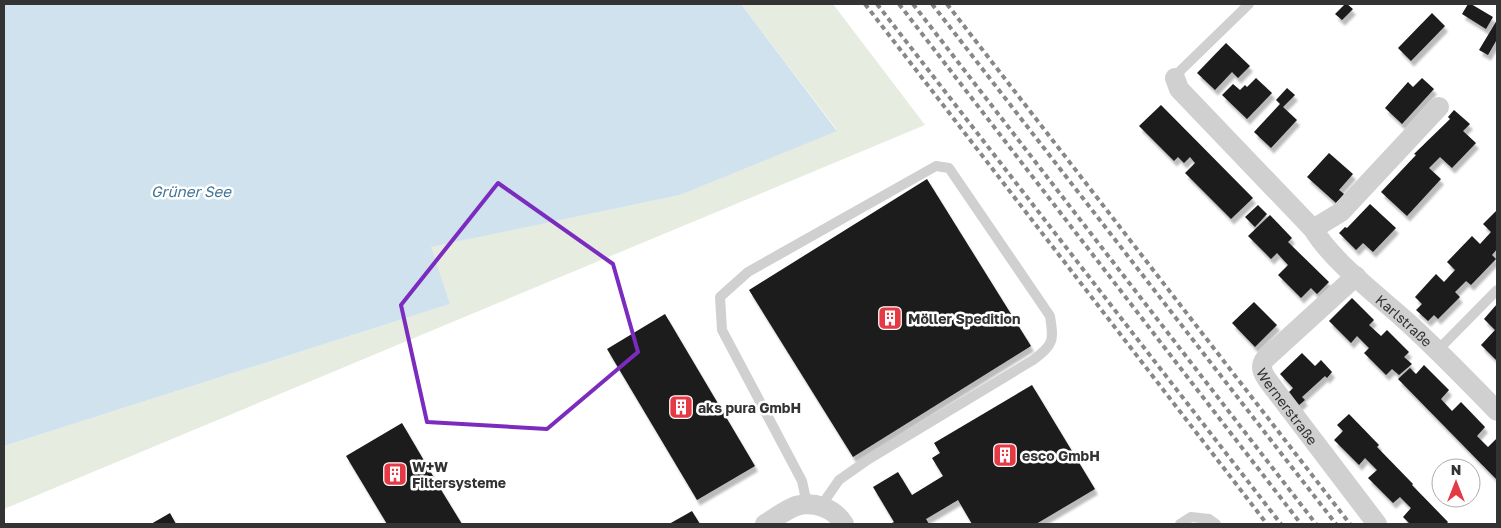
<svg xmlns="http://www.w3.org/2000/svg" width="1501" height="528" font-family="'Golos Text',sans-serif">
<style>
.green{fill:#e6ecdf}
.water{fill:#cfe2ee}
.building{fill:#1a1a1a;filter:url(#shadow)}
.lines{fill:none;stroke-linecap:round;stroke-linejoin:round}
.service{stroke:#d0d0d0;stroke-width:10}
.minor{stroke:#d0d0d0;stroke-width:20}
.rail{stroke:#888;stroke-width:4;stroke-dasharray:5 4;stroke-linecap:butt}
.marked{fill:none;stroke:#7b2cbf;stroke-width:4;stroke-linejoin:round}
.labels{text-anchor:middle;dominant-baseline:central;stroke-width:5;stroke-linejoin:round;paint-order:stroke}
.poi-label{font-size:14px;font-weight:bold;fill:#333;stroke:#fff;text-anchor:start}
.street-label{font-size:14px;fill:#333;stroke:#fff}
.water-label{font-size:15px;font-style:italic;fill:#3f7597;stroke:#fff}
</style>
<defs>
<filter id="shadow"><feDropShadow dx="3" dy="5.5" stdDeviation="1" flood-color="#0004"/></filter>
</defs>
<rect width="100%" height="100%" fill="#fff"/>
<path class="green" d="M741,4H833L925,125L4,509V446L450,304L430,247L680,195L837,130Z"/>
<path class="water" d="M4,4H741L837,131L680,195L431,247L450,304L4,446Z"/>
<path class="building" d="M1345,4H1347L1353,9L1342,20L1335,14Z
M1468,4H1471L1493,17L1486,29L1462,14Z
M1432,13L1445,26L1411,61L1398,48Z
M1497,20V42L1496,41L1488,55L1479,50Z
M1226,43L1250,66L1238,78L1232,72L1215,90L1197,73Z
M1256,78L1272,93L1247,119L1222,95L1233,84L1240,90L1245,85L1247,87Z
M1422,78L1434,89L1402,124L1385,108L1408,82L1413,87Z
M1287,88L1295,95L1283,107L1297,120L1271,148L1254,132L1280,104L1276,100Z
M1161,105L1253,198L1231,219L1185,173L1195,163L1190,157L1184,163L1178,157L1174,161L1139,126Z
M1454,110L1470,124L1463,131L1476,143L1452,168L1440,157L1429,168L1441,179L1407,216L1381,192L1416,155L1414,154L1450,119L1448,117Z
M1329,153L1353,174L1339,190L1344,194L1336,203L1307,177Z
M927,179L1031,346L853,457L749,290Z
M1370,204L1396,228L1373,252L1363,243L1356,250L1339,233L1345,227L1347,228Z
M1258,205L1267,214L1255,227L1245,217Z
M1497,210V249L1492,255L1496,259L1471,285L1466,281L1455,292L1460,297L1438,319L1434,315L1428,321L1416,310L1422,304L1415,297L1436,274L1444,282L1455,270L1447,262L1472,236L1480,244L1491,232L1483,224Z
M1270,215L1292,238L1288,242L1329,282L1317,294L1311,288L1301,298L1278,275L1288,265L1277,253L1271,259L1248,236Z
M1352,298L1374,320L1369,325L1381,336L1387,330L1409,352L1404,357L1412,364L1399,375L1392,369L1386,375L1364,353L1369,348L1357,336L1351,343L1329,321Z
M1254,302L1277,325L1255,347L1232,323Z
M1497,304V361L1481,345L1495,330L1484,319Z
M665,314L755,466L697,500L607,349Z
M1302,353L1315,366L1321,360L1332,372L1327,378L1325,376L1302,397L1305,400L1298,406L1287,394L1293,388L1280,374Z
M1424,365L1449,390L1441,399L1452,411L1461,402L1485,427L1477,436L1488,447L1497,438V480L1398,379L1410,368L1416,374Z
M1032,385L1095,489L1036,524H972L958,500L926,519L929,524H890L894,522L873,487L898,472L912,495L943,476L932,458L940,453L934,443Z
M1349,414L1379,445L1377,447L1413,484L1412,485L1448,522L1446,524H1410L1403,517L1411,508L1400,497L1393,503L1368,478L1377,470L1365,458L1359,465L1334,440L1343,431L1337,425Z
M402,423L443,493L462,524H387L346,456Z
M692,511L700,524H669L685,515Z
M170,513L176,524H151Z"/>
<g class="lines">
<path class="service" d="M1175,78L1181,70L1249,4
M1438,350L1497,290
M807,504L802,481L722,330L720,297L748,272L936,166L949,168L1050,316C1054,341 1054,344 1033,360L869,459L839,480L821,506
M1180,524L1191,517L1209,519L1216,524"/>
<g class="minor">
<path id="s1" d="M1175,78L1179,89L1313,229C1333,262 1376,294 1405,320C1437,349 1467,380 1497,411"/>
<path d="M1313,229L1341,212L1439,107"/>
<path id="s2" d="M1356,276L1265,359C1259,367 1263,374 1269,382L1377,524"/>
<path d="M765,524C774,519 785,510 796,506C814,501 834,508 844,524"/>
</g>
<path class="rail" d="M865,4L1267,524
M877,4L1281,524
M899,4L1301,524
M913,4L1316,524
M932,4L1336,524
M947,4L1350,524"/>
</g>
<path class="marked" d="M498,183L613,264L638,352L547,429L427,422L401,305Z"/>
<defs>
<g id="building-square" transform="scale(1.25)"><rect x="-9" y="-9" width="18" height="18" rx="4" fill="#e63946" stroke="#fff"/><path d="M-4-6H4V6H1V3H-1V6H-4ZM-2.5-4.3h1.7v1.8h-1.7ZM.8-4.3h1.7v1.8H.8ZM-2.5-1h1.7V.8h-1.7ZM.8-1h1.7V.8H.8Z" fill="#fff"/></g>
</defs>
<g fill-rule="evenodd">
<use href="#building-square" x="890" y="318"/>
<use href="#building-square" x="681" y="407"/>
<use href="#building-square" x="1005" y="455"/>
<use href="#building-square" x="395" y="474"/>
</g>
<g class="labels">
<g class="poi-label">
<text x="908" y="318">Möller Spedition</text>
<text x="698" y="407">aks pura GmbH</text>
<text x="1022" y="455">esco GmbH</text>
<text x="412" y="466">W+W<tspan x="412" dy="16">Filtersysteme</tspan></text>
</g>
<g class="street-label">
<text stroke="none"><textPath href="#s1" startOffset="335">Karlstraße</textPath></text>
<text stroke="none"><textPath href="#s2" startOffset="179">Wernerstraße</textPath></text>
</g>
<g class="water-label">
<text x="191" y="191">Grüner See</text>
</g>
</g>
<rect width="1501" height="528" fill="none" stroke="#333333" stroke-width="10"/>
<g transform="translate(1456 483)"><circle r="24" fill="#ffffff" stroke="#adadad"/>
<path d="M0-4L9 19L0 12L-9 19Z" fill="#e63946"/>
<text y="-8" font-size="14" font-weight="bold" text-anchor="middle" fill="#333333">N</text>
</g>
</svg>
